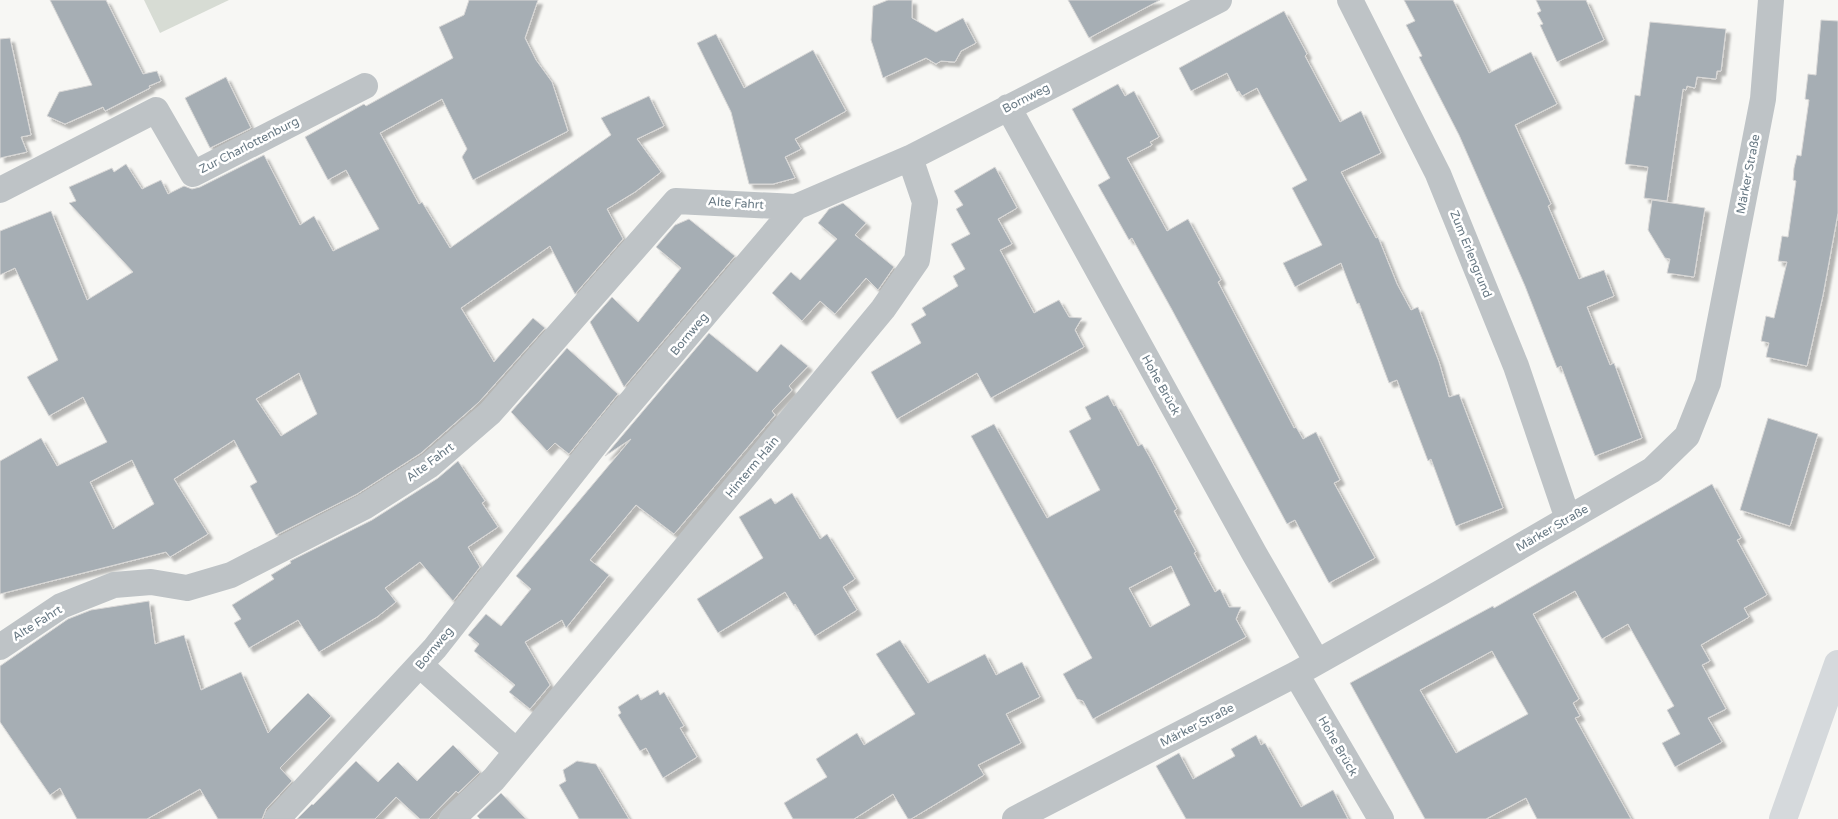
<svg xmlns="http://www.w3.org/2000/svg" width="1838" height="819" font-family="'Varela Round',sans-serif">
<style>
.green{fill:#d7dcd4}
.building{fill:#a6aeb4;stroke:#d9d8d7;fill-rule:evenodd;filter:url(#shadow)}
.lines{fill:none;stroke-linecap:round;stroke-linejoin:round}
.street{stroke:#bec3c6;stroke-width:26}
.secondary{stroke:#d5d9dc;stroke-width:28}
.labels{text-anchor:middle;dominant-baseline:central;stroke-width:5;stroke-linejoin:round;paint-order:stroke}
.street-label{font-size:12px;fill:#687984;stroke:#fff}
</style>
<defs>
<filter id="shadow"><feDropShadow dx="4.5" dy="4.5" stdDeviation="1" flood-color="#0004"/></filter>
</defs>
<rect width="100%" height="100%" fill="#f7f7f4"/>
<path class="green" d="M144,0H229L160,33Z"/>
<path class="building" d="M50,0H106L143,74L157,71L161,81L149,86L150,88L105,111L103,107L65,124L47,116L59,92L92,85Z
M469,0H538L525,38L536,60L552,82L568,131L473,180L462,157L467,149L442,99L380,133L419,204L422,202L450,248L611,135L601,118L649,96L664,126L637,139L661,172L635,192L607,209L623,239L575,294L550,246L461,308L494,362L533,318L545,328L479,402L421,453L357,494L276,535L250,486L257,482L234,440L174,479L208,534L170,557L166,552L0,594V461L41,438L57,466L107,442L83,397L49,416L27,377L58,360L15,268L0,275V231L51,211L87,300L133,272L69,203L76,201L69,187L112,168L114,172L126,164L142,189L161,180L168,194L184,186L192,189L200,187L264,155L300,225L314,216L333,251L379,229L346,170L328,180L305,137L364,104L366,106L453,58L439,27L464,15ZM299,373L317,414L281,436L256,399ZM132,460L154,504L113,529L90,482Z
M888,0H912V18L936,32L963,18L976,43L961,51L955,62L941,61L936,64L926,58L883,78L871,40L873,6Z
M1068,0H1160L1089,38Z
M1404,0H1453L1489,73L1531,52L1557,104L1515,125L1551,204L1548,206L1579,279L1604,270L1614,296L1587,307L1610,365L1614,363L1642,438L1595,456L1561,366L1557,368L1525,286L1484,192L1459,135L1419,57L1422,56L1406,25L1415,21Z
M1536,0H1586L1604,40L1557,62L1540,25L1543,24L1537,13L1541,11Z
M1284,11L1307,54L1305,56L1340,122L1361,111L1381,153L1341,172L1376,238L1378,237L1397,284L1411,310L1418,307L1439,362L1449,397L1459,394L1503,508L1456,526L1431,459L1428,461L1397,380L1389,383L1359,303L1357,304L1341,263L1295,287L1283,263L1322,245L1292,188L1307,180L1257,88L1242,96L1239,91L1237,92L1227,73L1191,91L1179,68Z
M1821,20L1838,21V213L1823,295L1807,366L1766,357L1769,343L1761,341L1766,316L1774,318L1787,262L1778,261L1782,236L1788,237L1796,181L1793,180L1794,168L1797,155L1801,156L1809,100L1805,99L1808,74L1816,75Z
M1650,22L1726,29L1721,71H1717L1716,79L1697,77L1695,88L1687,86L1686,90L1683,89L1667,201L1644,198L1648,167L1625,164L1635,95L1640,96Z
M716,34L744,88L813,50L846,111L795,139L801,149L785,157L795,178L773,184H749L731,112L697,43Z
M10,38L31,135L21,137L27,152L0,158V39Z
M226,77L251,128L210,148L185,98Z
M1118,84L1125,96L1134,91L1159,137L1150,142L1152,145L1127,158L1167,231L1188,219L1221,280L1218,282L1294,428L1296,427L1303,439L1316,432L1340,480L1334,483L1375,558L1329,583L1295,520L1287,524L1171,308L1132,238L1129,240L1098,185L1110,178L1072,109Z
M995,167L1017,208L998,219L1012,244L1000,250L1034,313L1059,300L1069,317L1082,318L1075,330L1084,347L991,398L977,373L897,419L871,372L921,343L911,324L926,315L922,308L958,286L953,276L965,269L951,244L970,234L956,209L963,205L954,191Z
M1652,200L1705,208L1694,277L1667,273L1670,259L1665,258L1648,230Z
M843,203L866,223L855,235L894,267L878,290L866,278L835,314L820,301L802,321L772,293L791,272L800,280L837,239L818,223L829,209Z
M689,219L735,256L624,387L590,322L612,297L638,322L681,268L656,247L675,225Z
M709,333L757,372L781,344L808,366L789,386L792,390L772,411L775,415L674,534L636,505L590,560L609,575L566,628L562,620L525,642L550,685L530,709L509,692L515,685L474,651L479,644L468,635L486,614L501,626L531,589L516,576L631,439L605,456Z
M567,348L618,394L569,454L555,443L547,451L511,412Z
M1108,395L1114,406L1116,405L1138,446L1142,444L1149,456L1177,509L1174,511L1196,552L1194,553L1215,592L1220,589L1229,607H1241L1236,619L1246,637L1093,719L1083,701L1077,699L1063,674L1092,658L971,436L994,424L1047,518L1100,490L1069,431L1091,419L1085,407ZM1171,566L1190,605L1150,627L1129,588Z
M1768,418L1818,434L1790,526L1740,510Z
M458,461L485,501L482,503L498,527L468,547L480,567L453,601L420,562L385,588L396,602L377,617L319,652L298,620L249,648L234,623L241,619L232,605L274,579L271,575L291,563L290,561L372,520L438,478Z
M1712,484L1741,538L1737,540L1767,595L1744,608L1749,617L1701,645L1710,661L1702,665L1726,709L1708,718L1722,742L1675,767L1662,743L1680,734L1667,710L1674,706L1628,624L1602,639L1575,591L1533,614L1579,699L1573,703L1580,716L1575,718L1631,819H1537L1526,798L1486,819H1425L1350,683L1493,606L1494,608ZM1492,651L1528,714L1456,753L1420,690Z
M792,493L820,539L827,534L855,579L843,587L857,610L815,636L795,604L794,606L785,592L718,633L697,599L763,558L739,517L771,498L775,504Z
M149,601L155,644L184,635L201,690L241,672L268,733L308,693L331,716L280,768L292,781L266,809L262,819H218L200,789L147,819H77L60,788L50,795L0,722V666L68,619L91,610Z
M900,640L928,683L985,654L996,675L1022,662L1040,697L1006,714L1021,743L978,765L984,775L911,819H908L893,794L854,819H793L784,803L827,777L816,759L857,733L864,745L915,714L876,654Z
M658,690L660,695L664,692L684,726L680,728L697,757L663,778L646,748L640,751L618,715L621,713L618,707L638,694L641,700Z
M1256,735L1261,745L1265,743L1301,807L1333,790L1348,819H1186L1156,766L1179,753L1193,779L1235,756L1231,749Z
M453,745L480,772L458,793L456,791L429,819H420L396,797L375,819H297L312,804L313,805L356,761L378,782L398,762L417,781Z
M577,761L596,764L629,819H579L559,785L566,781L563,770Z
M501,793L526,819H480L477,816Z"/>
<g class="lines">
<path class="street" d="M1350,0L1438,174L1516,366L1568,519
M1008,107L1254,553L1317,662
M0,190L156,110L193,174L365,86
M0,647L61,606L114,585L151,582L187,588L231,575L364,507L430,465L490,413L676,201L796,207
M420,665L516,751
M1296,674L1381,819
M277,819L435,648L602,436L796,207L910,158L1219,0
M452,819L494,779L883,309L917,260L925,202L910,158
M1015,819L1296,674L1440,593L1652,470L1687,436L1708,383L1763,99L1771,0"/>
<path class="secondary" d="M1783,819L1838,664"/>
</g>
<g class="labels">
<g class="street-label">
<text transform="translate(1026 98) rotate(-27)">Bornweg</text>
<text transform="translate(249 145) rotate(-27)">Zur Charlottenburg</text>
<text transform="translate(1748 174) rotate(-79)">Märker Straße</text>
<text transform="translate(736 203) rotate(4)">Alte Fahrt</text>
<text transform="translate(1471 254) rotate(68)">Zum Erlengrund</text>
<text transform="translate(689 334) rotate(-50)">Bornweg</text>
<text transform="translate(1161 385) rotate(61)">Hohe Brück</text>
<text transform="translate(430 462) rotate(-37)">Alte Fahrt</text>
<text transform="translate(752 467) rotate(-50)">Hinterm Hain</text>
<text transform="translate(1552 528) rotate(-30)">Märker Straße</text>
<text transform="translate(37 623) rotate(-32)">Alte Fahrt</text>
<text transform="translate(434 648) rotate(-50)">Bornweg</text>
<text transform="translate(1197 725) rotate(-27)">Märker Straße</text>
<text transform="translate(1338 746) rotate(60)">Hohe Brück</text>
</g>
</g>
</svg>
